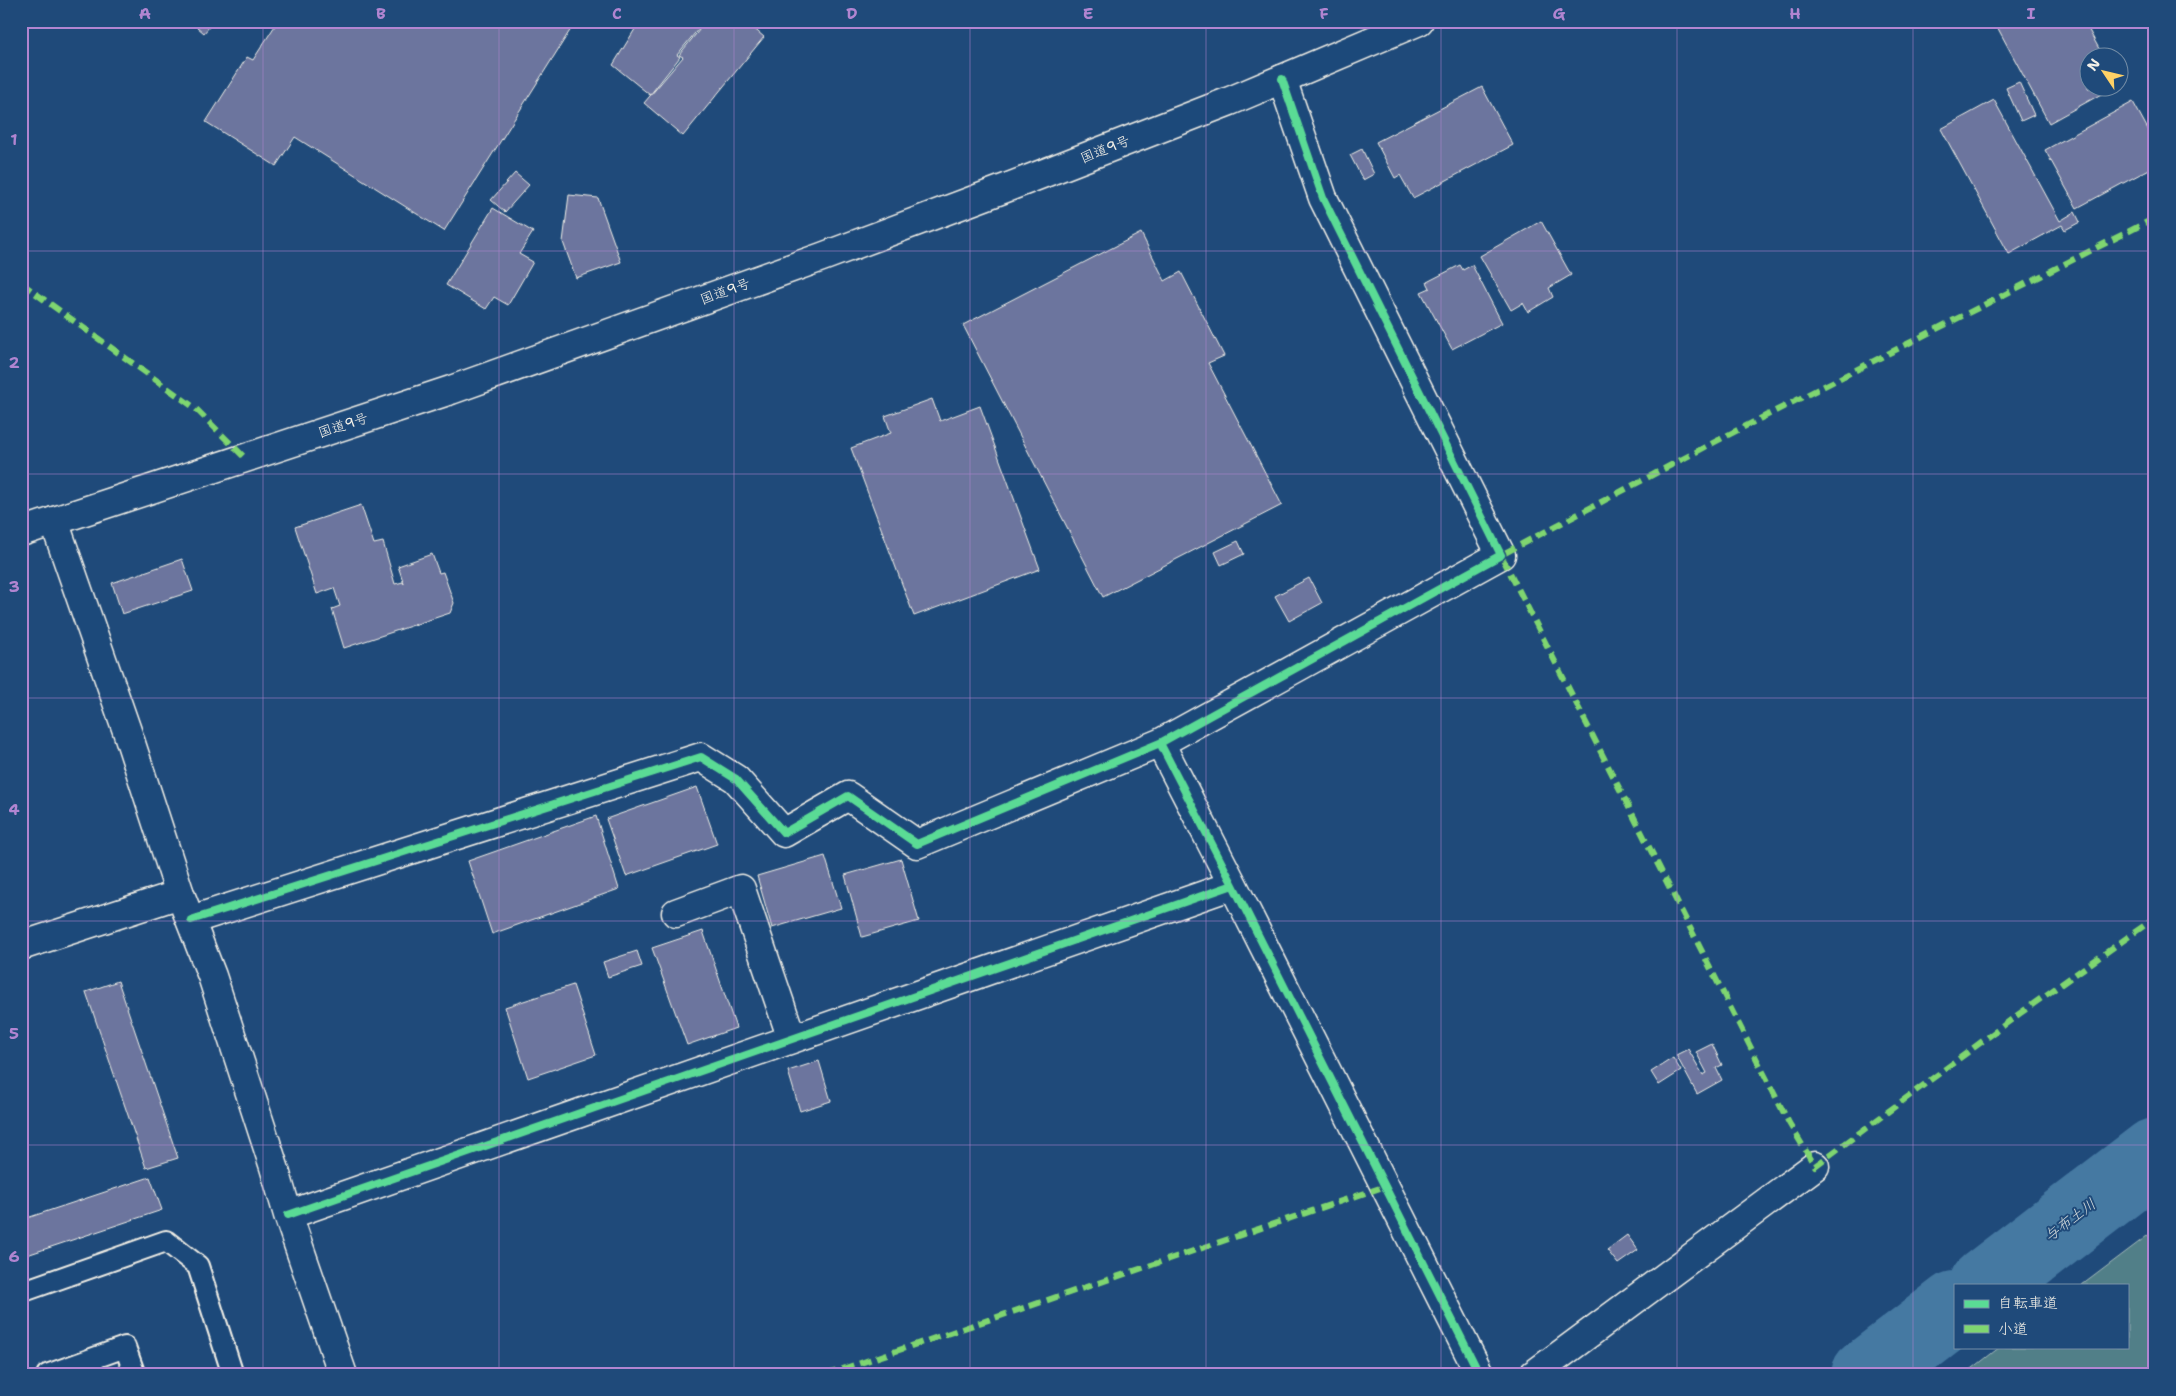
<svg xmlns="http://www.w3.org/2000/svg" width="2176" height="1396" font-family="'Shantell Sans','Klee One',sans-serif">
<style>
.green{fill:#517f88;stroke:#a2b8b8}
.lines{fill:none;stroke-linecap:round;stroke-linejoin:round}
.river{stroke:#4579a2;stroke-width:74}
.building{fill:#6c759e;stroke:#f4f1e8}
.service-casing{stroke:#f4f1e8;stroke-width:24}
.minor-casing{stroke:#f4f1e8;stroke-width:31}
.tertiary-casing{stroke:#f4f1e8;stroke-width:31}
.trunk-casing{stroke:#f4f1e8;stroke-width:31}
.service{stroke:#1f4a7a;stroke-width:20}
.minor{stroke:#1f4a7a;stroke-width:28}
.tertiary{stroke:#1f4a7a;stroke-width:28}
.trunk{stroke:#1f4a7a;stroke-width:28}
.quiet{stroke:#7fd670;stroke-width:6;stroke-dasharray:12 6;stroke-linecap:butt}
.cycleway-casing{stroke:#1f4a7a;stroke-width:11}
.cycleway{stroke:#5adb95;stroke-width:8}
.grid{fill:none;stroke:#b185d1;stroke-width:1;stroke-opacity:0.55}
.labels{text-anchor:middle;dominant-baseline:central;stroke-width:4;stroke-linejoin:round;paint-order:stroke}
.street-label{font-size:14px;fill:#f4f1e8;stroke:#1f4a7a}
.water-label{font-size:15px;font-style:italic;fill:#dadfde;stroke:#1f4a7a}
.neatline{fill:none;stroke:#b185d1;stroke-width:2}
.grid-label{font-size:16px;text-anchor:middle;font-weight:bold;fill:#b185d1}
</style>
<rect width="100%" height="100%" fill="#1f4a7a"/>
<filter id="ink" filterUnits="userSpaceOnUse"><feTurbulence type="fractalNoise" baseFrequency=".02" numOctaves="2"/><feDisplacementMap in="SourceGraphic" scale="10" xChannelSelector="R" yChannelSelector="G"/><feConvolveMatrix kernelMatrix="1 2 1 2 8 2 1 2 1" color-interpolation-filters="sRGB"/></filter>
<g filter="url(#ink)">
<path class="green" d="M2155,1230V1375H1964L2000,1347H2127V1285H2082Z"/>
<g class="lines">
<path class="river" d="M1986,1285L2155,1155
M1868,1375L1955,1308"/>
</g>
<path class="building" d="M190,21H214L204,33Z
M278,21H576L444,231L295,137L276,166L206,122L247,57L253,60Z
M640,21H710L707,24L704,22L677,55L680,57L650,95L613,65Z
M713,21H745L764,37L683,136L644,103L683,57L679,55L704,24L708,27Z
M1994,21H2084L2104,58H2088V88H2103L2105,92L2049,123Z
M2019,82L2034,115L2021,121L2006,88Z
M1482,87L1513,145L1413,198L1400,175L1395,178L1376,142Z
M1994,100L2060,221L2075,212L2080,222L2065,230L2062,225L2009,254L1941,129Z
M2133,102L2155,142V166L2077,208L2045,150Z
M1362,149L1374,174L1363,180L1350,155Z
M515,173L529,185L505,212L491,200Z
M569,195L598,198L621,262L576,278L563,242Z
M493,208L533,232L519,254L533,262L508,305L494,297L486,309L446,285Z
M1541,221L1571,275L1549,288L1553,297L1528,312L1523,303L1511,310L1480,256Z
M1141,233L1165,281L1181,272L1224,356L1208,363L1282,505L1103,597L963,325Z
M1460,265L1463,270L1472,265L1502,323L1452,349L1421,292L1430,288L1427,282Z
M932,399L940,421L980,406L1040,569L914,616L851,448L891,433L885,416Z
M361,505L374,544L383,542L395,584L403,582L404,584L398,566L432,554L439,573L443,572L454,603L450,613L344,648L332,609L340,606L334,588L317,594L295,527Z
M1238,541L1244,554L1221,565L1215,552Z
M182,559L193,591L122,614L112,583Z
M1309,578L1322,603L1289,621L1275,596Z
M697,787L717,844L626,876L606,819Z
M596,816L619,889L492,934L468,861Z
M825,856L841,908L772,928L757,876Z
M901,859L919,921L862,937L845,875Z
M703,931L736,1028L687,1045L652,948Z
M637,951L642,966L608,977L603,962Z
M118,981L178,1158L146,1168L86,992Z
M573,985L596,1055L528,1078L505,1007Z
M1712,1044L1722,1065L1716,1068L1722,1080L1697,1094L1676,1055L1688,1049L1703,1075L1707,1073L1696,1052Z
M1673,1058L1681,1071L1659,1085L1651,1072Z
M819,1061L831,1101L800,1111L788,1071Z
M150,1177L162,1210L21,1257V1220Z
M1627,1235L1638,1250L1618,1264L1607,1250Z"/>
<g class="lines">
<g class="service-casing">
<path id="service" d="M21,1292L166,1241L198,1266L233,1375
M47,1375L125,1347L135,1375"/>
</g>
<g class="minor-casing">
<path id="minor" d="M1282,79L1323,198L1501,555L1160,743L1233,885L1480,1375
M54,521L127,731L180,894L212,976L274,1167L288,1215L343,1375
M676,913L741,889L792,1039
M191,920L701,757L736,779L784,833L848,796L917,844L1160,743
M288,1215L1233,885
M1533,1375L1815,1166"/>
</g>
<g class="tertiary-casing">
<path id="tertiary" d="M21,946L180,894"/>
</g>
<g class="trunk-casing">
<path id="trunk" d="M21,532L451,390L822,257L1006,188L1230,101L1419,21"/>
</g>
<use href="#service" class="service"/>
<use href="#minor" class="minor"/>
<use href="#tertiary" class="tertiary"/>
<use href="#trunk" class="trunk"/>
<path class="quiet" d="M2155,218L1728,435L1501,555L1789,1123L1815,1166L2019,1014L2155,918
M21,283L195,408L245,458
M825,1375L1386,1186"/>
<g class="cycleway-casing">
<path id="cycleway" d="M1282,79L1323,198L1501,555L1160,743L1233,885L1480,1375
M191,920L701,757L736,779L784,833L848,796L917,844L1160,743
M288,1215L1233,885"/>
</g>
<use href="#cycleway" class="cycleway"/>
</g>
</g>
<path class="grid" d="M263,21V1375M499,21V1375M734,21V1375M970,21V1375M1206,21V1375M1441,21V1375M1677,21V1375M1913,21V1375M21,251H2155M21,474H2155M21,698H2155M21,921H2155M21,1145H2155"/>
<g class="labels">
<g class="street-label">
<text transform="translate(1105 149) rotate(-22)">国道9号</text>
<text transform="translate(725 291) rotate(-20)">国道9号</text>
<text transform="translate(343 425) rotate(-18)">国道9号</text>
</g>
<g class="water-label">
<text transform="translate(2070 1220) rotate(-37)">与布土川</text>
</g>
</g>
<rect width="2176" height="1396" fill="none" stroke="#1f4a7a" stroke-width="55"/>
<rect x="1954" y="1284" width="175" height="65" fill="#1f4a7a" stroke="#748da6"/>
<rect x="1964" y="1300" width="25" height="8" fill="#5adb95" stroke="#748da6"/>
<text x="1998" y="1308" font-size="15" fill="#f4f1e8">自転車道</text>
<rect x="1964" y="1325" width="25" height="8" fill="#7fd670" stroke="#748da6"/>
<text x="1998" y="1334" font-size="15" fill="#f4f1e8">小道</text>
<g transform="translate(2104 72) rotate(305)"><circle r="24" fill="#1f4a7a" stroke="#748da6"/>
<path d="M0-4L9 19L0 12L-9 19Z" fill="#ffd166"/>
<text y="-8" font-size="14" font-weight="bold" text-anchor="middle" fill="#f4f1e8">N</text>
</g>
<rect x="28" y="28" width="2120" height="1340" class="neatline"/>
<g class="grid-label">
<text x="145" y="19">A</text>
<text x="381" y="19">B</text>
<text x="617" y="19">C</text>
<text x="852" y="19">D</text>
<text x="1088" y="19">E</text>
<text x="1324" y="19">F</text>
<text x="1559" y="19">G</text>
<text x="1795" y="19">H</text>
<text x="2031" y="19">I</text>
<text x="14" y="145">1</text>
<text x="14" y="368">2</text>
<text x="14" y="592">3</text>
<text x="14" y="815">4</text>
<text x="14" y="1039">5</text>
<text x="14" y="1262">6</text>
</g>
</svg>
